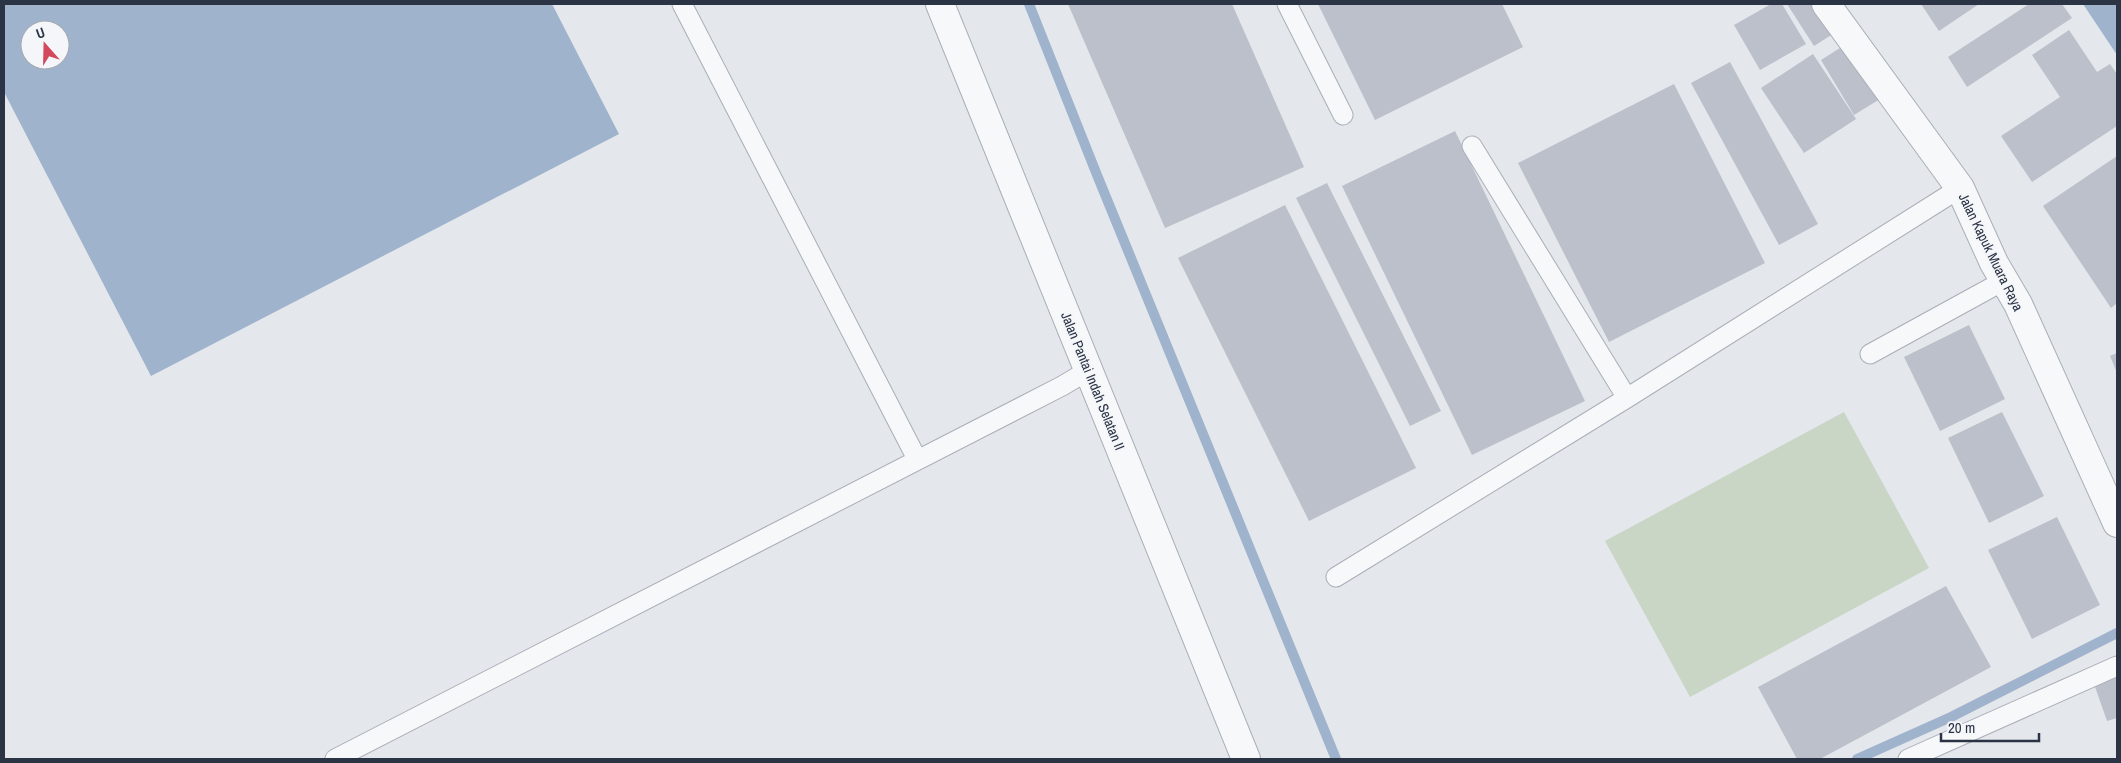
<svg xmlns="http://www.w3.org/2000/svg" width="2121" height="763" font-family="'Archivo Narrow',sans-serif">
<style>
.green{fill:#c9d6c5}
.water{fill:#9fb4cc;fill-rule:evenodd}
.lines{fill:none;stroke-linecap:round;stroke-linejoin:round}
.stream{stroke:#9fb4cc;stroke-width:10}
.building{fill:#bbc0ca}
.service-casing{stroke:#a9aeb7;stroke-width:21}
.minor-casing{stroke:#a9aeb7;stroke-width:30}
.service{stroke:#f7f8fa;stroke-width:19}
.minor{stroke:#f7f8fa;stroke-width:28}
.labels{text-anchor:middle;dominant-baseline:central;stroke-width:4;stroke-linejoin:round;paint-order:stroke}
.street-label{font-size:14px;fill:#2b3445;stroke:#f4f6f9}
</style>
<rect width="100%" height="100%" fill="#e4e7ec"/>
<path class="green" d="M1844,412L1929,568L1690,697L1605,541Z"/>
<path class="water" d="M4,4H552L619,134L151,376L4,92ZM30,30H60V60H30Z
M2083,4H2117V55Z"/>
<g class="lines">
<path class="stream" d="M1029,4L1097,175L1336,759
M1857,759L1951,717L2117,633"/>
</g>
<path class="building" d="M1068,4H1232L1304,167L1165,228Z
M1318,4H1502L1523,47L1375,120Z
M1771,4H1782L1806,44L1760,70L1734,25Z
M1787,4H1818L1836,32L1814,46Z
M1921,4H1979L1939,31Z
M2029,4H2062L2072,18L1967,87L1948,57Z
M2069,30L2097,72L2110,64L2117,74V126L2032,182L2001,136L2060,97L2032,55Z
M1851,41L1885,96L1854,115L1821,60Z
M1813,54L1856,119L1804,153L1761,88Z
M1730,62L1818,224L1779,245L1691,83Z
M1674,84L1765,263L1609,342L1518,163Z
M1455,131L1585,401L1472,455L1342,186Z
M2117,156V303L2111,308L2043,206Z
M1327,183L1441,411L1410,426L1296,198Z
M1285,205L1416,468L1309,521L1178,258Z
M1969,325L2005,399L1940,431L1904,357Z
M2117,353V373L2110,356Z
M2002,412L2044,496L1989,523L1948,438Z
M2057,517L2100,605L2032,639L1988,550Z
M1946,586L1991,667L1820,759H1797L1758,687Z
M2117,672V718L2107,721L2093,681Z"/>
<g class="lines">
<g class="service-casing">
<path id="service" d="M682,4L917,459
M1287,4L1343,115
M1472,146L1627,398
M1870,354L2005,280
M1336,577L1627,398L1960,188
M335,759L1062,386L1089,370
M1908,759L2117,666"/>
</g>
<g class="minor-casing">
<path id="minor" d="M940,4L1246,759
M1826,4L1960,188L1994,263L2018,304L2117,523"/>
</g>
<use href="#service" class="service"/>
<use href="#minor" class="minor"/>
</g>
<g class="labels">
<g class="street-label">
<text transform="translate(1991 252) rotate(64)">Jalan Kapuk Muara Raya</text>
<text transform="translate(1093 381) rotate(68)">Jalan Pantai Indah Selatan II</text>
</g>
</g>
<rect width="2121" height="763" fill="none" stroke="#2b3445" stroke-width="10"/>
<g transform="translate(45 45) rotate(340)"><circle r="24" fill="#f4f6f9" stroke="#a4a8b1"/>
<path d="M0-4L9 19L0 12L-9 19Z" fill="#d1495b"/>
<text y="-8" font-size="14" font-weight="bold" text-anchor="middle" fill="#2b3445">U</text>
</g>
<path d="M1941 733v8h98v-8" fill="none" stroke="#2b3445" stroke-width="2.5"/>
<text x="1948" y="733" font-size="15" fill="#2b3445" stroke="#f4f6f9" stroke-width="4" paint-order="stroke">20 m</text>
</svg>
